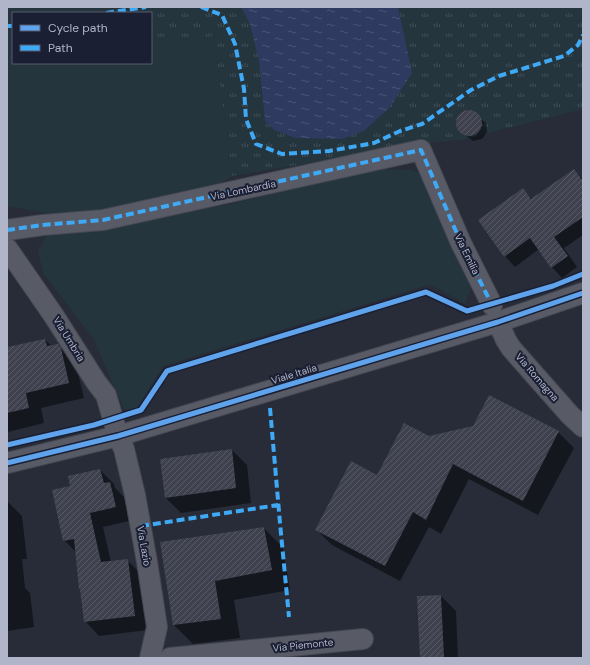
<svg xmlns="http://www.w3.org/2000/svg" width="590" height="665" font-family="'DM Sans',sans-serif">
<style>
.grass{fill:#24353e}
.park{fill:url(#park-tufts)}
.water{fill:url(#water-ripples)}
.shadow{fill:#0007}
.building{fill:url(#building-hatch)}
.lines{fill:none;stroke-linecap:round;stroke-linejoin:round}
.street-casing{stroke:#444751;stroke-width:22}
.street{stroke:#585a66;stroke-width:20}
.quiet{stroke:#3fa9f5;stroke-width:4;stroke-dasharray:8 4;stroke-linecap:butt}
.cycleway-casing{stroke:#1a1f33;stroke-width:8}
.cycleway{stroke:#60a3ed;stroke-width:5}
.labels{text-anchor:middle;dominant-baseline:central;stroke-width:4;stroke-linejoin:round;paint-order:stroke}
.street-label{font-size:10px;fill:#b0b5ca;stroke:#1a1f33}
</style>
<defs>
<pattern id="park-tufts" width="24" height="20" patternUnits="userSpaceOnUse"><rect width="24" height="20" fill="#24353e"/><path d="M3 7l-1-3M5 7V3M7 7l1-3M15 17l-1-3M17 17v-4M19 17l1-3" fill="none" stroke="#415059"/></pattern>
<pattern id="water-ripples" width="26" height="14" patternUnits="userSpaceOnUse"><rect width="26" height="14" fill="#2e3a5f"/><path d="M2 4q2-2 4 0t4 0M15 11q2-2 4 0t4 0" fill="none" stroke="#4a5475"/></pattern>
<pattern id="building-hatch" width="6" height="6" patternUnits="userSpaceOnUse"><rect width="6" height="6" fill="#3f424e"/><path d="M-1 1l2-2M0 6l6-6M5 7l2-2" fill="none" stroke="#585b66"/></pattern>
</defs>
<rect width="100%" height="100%" fill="#272c38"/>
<path class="grass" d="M214,36L232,176L210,191L107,211L47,213L7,206V64L151,63V44Z
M374,169L412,170L429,177L473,283L465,304L434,286L428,285L163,366L136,409H124L93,338L43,273L38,251L47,234L70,229L227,205Z"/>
<path class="park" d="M7,7H583V109L465,139L430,143L232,176L214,36L151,44V13H13V63H15L7,64Z"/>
<path class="water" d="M241,7H398L412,73L390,107L364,131L342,139L295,138L274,130L265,121L259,61L250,24Z"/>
<path class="shadow" d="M471,111L486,123L487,132L482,139L473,141L459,130L458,119L462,113Z
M574,170L583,179V235L564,248L577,267L562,278L552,267L539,249L515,267L505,256L523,190L532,199Z
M45,340L52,346L58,345L73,360L76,365L84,398L41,408L44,423L8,432L7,431V348Z
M490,396L558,432L574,448L538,515L469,479L441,534L429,527L400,581L332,545L317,530L377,476L429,437L474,427Z
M232,450L247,465L251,503L181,513L166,498Z
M100,470L114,484L115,488L124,497L129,521L103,527L111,562L127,560L141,574L148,630L99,636L85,621L77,553L64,540L72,487Z
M7,501L22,516L27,559H22L25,588L30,593L34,627L7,631Z
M264,528L283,548L290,590L234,600L240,638L193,644L174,625Z
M441,596L456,611L458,658H421Z"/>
<path class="building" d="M456 123a13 13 0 1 1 26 0a13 13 0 1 1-26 0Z
M574,169L583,181V217L554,237L568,256L551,268L530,238L504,257L478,220L523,188L531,199Z
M45,339L47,346L58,344L61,348L69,383L26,393L29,408L7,413V347Z
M489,395L559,431L523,501L453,464L426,520L413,512L385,566L315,530L351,461L377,475L404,423L429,436L473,426Z
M232,449L236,488L165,498L160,459Z
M100,469L104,483L110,482L116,507L90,513L101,562L128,559L135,616L84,622L80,589H79L74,539L63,541L52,490L70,486L68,476Z
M264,527L272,570L215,581L221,619L173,625L160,542Z
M441,595L444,658H420L417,596Z"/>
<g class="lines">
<g class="street-casing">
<path id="street" d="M7,230L43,225L103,220L421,150L461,243L492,305
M7,248L54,316L96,382L106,395L118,436L124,449L135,495L147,562L157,627L150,658
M498,322L506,340L511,348L570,415L583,427
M7,463L118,436L498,322L583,293
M170,658L363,639"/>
</g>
<use href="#street" class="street"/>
<path class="quiet" d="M201,7L222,15L235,44L244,89L246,119L256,144L282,154L329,151L374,143L400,131L422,124L471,90L499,76L564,56L578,45L583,35
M106,13L146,7
M7,26H13
M7,230L43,225L103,220L421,150L461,243L492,305
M270,408L280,523L289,617
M141,526L278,505"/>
<g class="cycleway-casing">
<path id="cycleway" d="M7,445L94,425L141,410L167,371L426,292L467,311L553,286L583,274
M7,463L118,436L498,322L583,293"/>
</g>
<use href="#cycleway" class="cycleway"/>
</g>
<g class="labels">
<g class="street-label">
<text transform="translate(243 190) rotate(-12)">Via Lombardia</text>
<text transform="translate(467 254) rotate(64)">Via Emilia</text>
<text transform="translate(69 339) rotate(58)">Via Umbria</text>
<text transform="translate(294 374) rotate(-17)">Viale Italia</text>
<text transform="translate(537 377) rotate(49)">Via Romagna</text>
<text transform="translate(144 546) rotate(80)">Via Lazio</text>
<text transform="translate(303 645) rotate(-6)">Via Piemonte</text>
</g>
</g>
<rect width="590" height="665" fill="none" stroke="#b0b5ca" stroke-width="16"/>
<rect x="12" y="12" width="140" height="52" fill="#1a1f33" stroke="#565b6f"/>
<rect x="20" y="25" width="20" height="6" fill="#60a3ed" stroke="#565b6f"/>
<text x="48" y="32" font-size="12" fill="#b0b5ca">Cycle path</text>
<rect x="20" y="45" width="20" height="6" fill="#3fa9f5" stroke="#565b6f"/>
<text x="48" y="52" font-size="12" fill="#b0b5ca">Path</text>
</svg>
